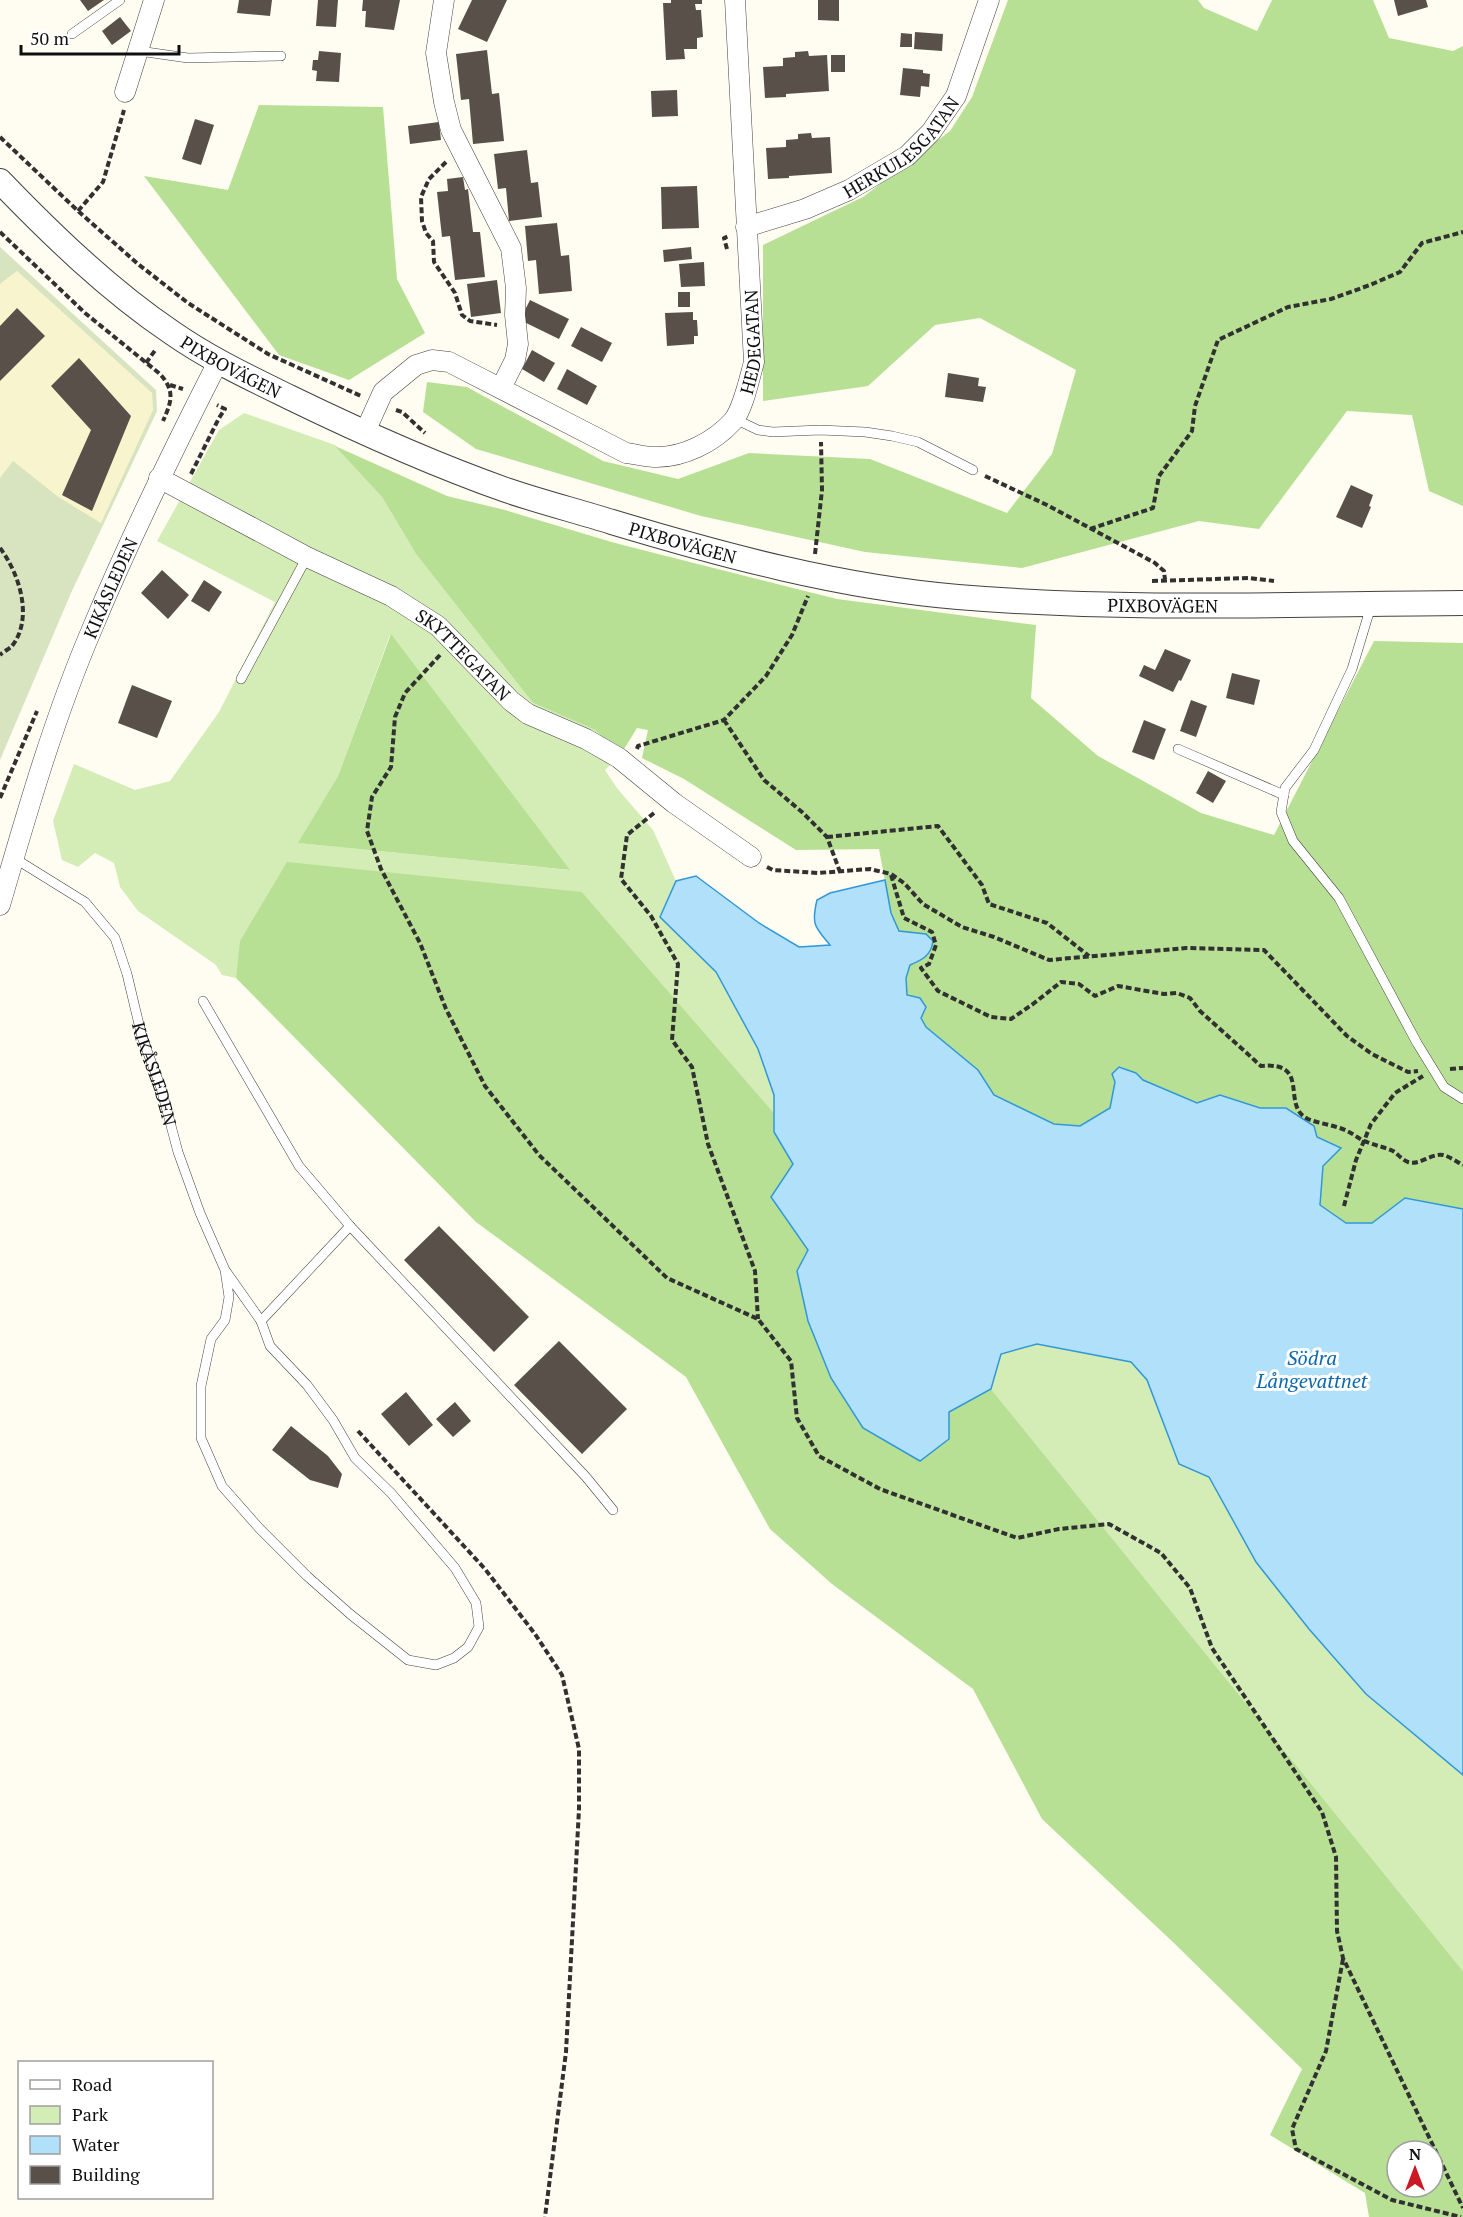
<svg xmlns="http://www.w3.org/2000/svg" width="1463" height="2217" font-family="'PT Serif',serif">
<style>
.farmland{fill:#f8f4ce}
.green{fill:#d4edb6;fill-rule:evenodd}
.forest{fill:#b7e094;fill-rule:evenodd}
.cemetery{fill:#d8e4bf}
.water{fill:#b1e0fb;stroke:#3198d8;stroke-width:1.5}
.building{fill:#59504a}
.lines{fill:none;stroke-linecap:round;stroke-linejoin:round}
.service-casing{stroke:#424242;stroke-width:10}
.minor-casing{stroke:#424242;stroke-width:21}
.tertiary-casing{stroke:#424242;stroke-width:26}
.path{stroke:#313131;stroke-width:4;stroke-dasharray:6 3;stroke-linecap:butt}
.service{stroke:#fff;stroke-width:9}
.minor{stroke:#fff;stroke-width:20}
.tertiary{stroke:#fff;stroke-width:24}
.labels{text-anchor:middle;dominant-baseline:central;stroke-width:6;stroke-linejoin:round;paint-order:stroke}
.street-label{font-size:18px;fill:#0f0f0f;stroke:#fff}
.water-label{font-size:20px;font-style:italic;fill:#0d68ac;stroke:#fff}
</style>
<rect width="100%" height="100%" fill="#fffcf1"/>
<path class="farmland" d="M17,271L152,393L153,410L101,523L57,496L0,478V284Z"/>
<path class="green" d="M244,413L335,445L382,497L416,554L533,703L595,730L621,754L605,770L617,788L653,830L676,881L660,917L716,972L758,1049L774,1095V1113L582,892L241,941L236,978L222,975L216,965L138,911L120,887L114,863L95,853L78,867L62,860L53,821L74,764L135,790L170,781L219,712L275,602L157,541L219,430ZM390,635L569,870L299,843L338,776Z
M1037,1344L1131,1362L1147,1379L1179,1464L1209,1477L1256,1562L1309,1629L1366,1694L1463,1775V1971L991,1389L1001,1354Z"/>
<path class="forest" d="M1008,0H1198L1204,8L1257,31L1272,0H1373L1389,38L1453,51L1463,46V506L1429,491L1412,415L1347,411L1259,529L1199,521L1022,568L865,552L701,516L476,449L423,412L427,382L467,387L603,461L678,479L749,453L870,459L1007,513L1052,454L1076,370L980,318L935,325L868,386L763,401V245L863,197L950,131L972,97Z
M259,105L383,107L397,279L425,333L349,380L279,355L144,176L228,190Z
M335,446L447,496L505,510L615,543L670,557L837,599L1036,625L1031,698L1098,756L1201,813L1274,835L1374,641L1463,643V1209L1405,1198L1372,1223H1346L1320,1205L1323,1166L1317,1137L1286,1108H1260L1220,1095L1197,1103L1143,1080L1136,1072L1115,1082L1110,1108L1080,1126L1055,1124L994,1095L978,1070L926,1027L907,995L906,978L910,965L924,959L926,934L899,932L891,913L879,849L796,850L684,779L642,758L648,730L637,728L621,754L595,730L533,703L416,554L382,497Z
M391,634L570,870L298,843L338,776Z
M287,862L582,892L774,1113V1132L793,1164L771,1197L808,1250L949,1412L991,1389L1463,1971V2217H1369L1365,2193L1270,2135L1302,2069L1175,1944L1042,1819L973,1689L832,1584L770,1529L686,1377L476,1222L236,978L240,941ZM1397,2151H1433V2187H1397Z"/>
<path class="cemetery" d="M0,247L156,390L157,411L71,593L0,760V478L13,461L57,496L101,523L153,410L152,393L17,271L0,284Z"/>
<path class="water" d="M696,876L759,923L799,947L830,945C815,927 811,925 817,900L830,893L885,880L891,913L899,931L926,934L933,941C931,956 922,960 910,965L906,978L907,995L920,998L926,1007L921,1018L926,1027L978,1070L994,1095L1054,1124L1080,1126L1110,1108L1115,1082L1112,1074L1119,1067L1136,1073L1143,1080L1197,1103L1220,1095L1260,1108H1286L1314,1126L1317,1137L1341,1148L1323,1166L1320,1205L1346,1223H1372L1405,1198L1463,1209V1775L1366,1694L1309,1629L1256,1562L1209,1477L1179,1464L1147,1380L1131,1362L1037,1344L1001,1354L991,1389L949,1412V1439L920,1461L863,1428L831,1378L808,1321L797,1271L808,1250L771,1197L793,1164L774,1132V1095L758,1049L716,972L660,917L676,881Z"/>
<path class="building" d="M80,0H104L88,11Z
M239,0H272L270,16L237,13Z
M318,0H338L336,27L316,26Z
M363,0H400L394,30L365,27L366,11H362Z
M472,0H507L487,42L458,29Z
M671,0H702V4H695L696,10H701L703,37L697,38V49H684L685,59L666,60L663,3H671Z
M818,0H839V21L818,20Z
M1394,0H1426L1428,7L1398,16Z
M120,17L131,31L112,45L102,31Z
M915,32L943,34L942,51L914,49Z
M901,33L912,34V47H900Z
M487,50L492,94L499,93L504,141L473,144L469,99L461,100L456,54Z
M319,51L341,53L339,82L316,81L317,71L312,70L313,60H318Z
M808,51L809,56L827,55L829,91L786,94V97L765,98L763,67L783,66V58L795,57V52Z
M831,55H845V72H831Z
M903,68L923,70V73L930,74L929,87L921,86L920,97L900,95Z
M677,90L678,116L652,117L651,91Z
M195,119L214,125L201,165L182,159Z
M439,122L441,140L410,144L408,126Z
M811,133L812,138L830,137L832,173L789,176V178L768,179L766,148L786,147V140L798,139V134Z
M527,150L531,183L538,182L542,217L509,221L506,188L498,189L494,154Z
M463,177L465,190L468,189L473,232H480L485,277L455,280L450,236L442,237L437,192L448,191L447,179Z
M697,186L699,228L662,229L661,187Z
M557,223L561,256L569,255L572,291L539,294L536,260L528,261L525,226Z
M691,247L692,259L664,262L663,250Z
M704,262L705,286L681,287L679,264Z
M497,280L501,313L471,317L467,284Z
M678,292H690V307H678Z
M530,300L569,319L559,339L520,320Z
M17,308L45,336L0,381V326Z
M693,312V320H697L698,336H694V344L667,346L665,313Z
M581,327L612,343L602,362L571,346Z
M532,350L555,363L544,382L522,369Z
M79,358L131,416L92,511L62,495L91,430L51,386Z
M567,369L597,386L587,405L557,389Z
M948,373L979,378L978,386L986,387L983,402L945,397Z
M1351,485L1373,495L1369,506L1371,507L1362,528L1336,517Z
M162,570L189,595L168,619L141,593Z
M204,580L222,592L209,612L191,601Z
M1165,649L1191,660L1181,681L1179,680L1173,692L1139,676L1144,665L1155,670Z
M1232,673L1260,680L1254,705L1226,698Z
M132,685L172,701L157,738L118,723Z
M1191,700L1207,706L1196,737L1180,731Z
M1144,720L1166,729L1154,760L1132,752Z
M1208,771L1226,781L1213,803L1196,793Z
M439,1226L529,1317L494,1352L404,1260Z
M559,1341L627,1409L582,1454L514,1385Z
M406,1392L433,1425L409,1446L381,1414Z
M455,1402L471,1421L453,1437L436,1419Z
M291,1426L328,1456L342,1474L338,1488L310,1480L272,1450Z"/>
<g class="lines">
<g class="service-casing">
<g id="service">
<path d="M72,34L120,0"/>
<path d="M139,51L188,58L281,56"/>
<path d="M735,419L758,430L773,432L820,430L865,432L892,436L918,442L973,470"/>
<path d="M1371,606L1352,669L1314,750L1285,788L1281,812L1293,841L1339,898L1417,1043L1444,1087L1463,1099"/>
<path d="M241,679L307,557"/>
<path d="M1178,749L1284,795"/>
<path id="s1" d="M14,858L85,902L115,938L127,974L142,1037L161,1088L178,1152L200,1213L225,1270L261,1321L270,1346L307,1385L333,1420L355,1458L391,1493L455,1568L476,1603L479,1627L468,1647L454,1658L436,1665L408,1660L350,1614L307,1576L259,1528L222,1486L201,1438V1386L211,1339L225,1320L229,1297L225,1270"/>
<path d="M203,1001L299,1166L350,1226L586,1477L613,1510"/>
<path d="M261,1321L350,1226"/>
</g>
</g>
<g class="minor-casing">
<g id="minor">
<path d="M444,0L436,53L444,102L451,130L511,248L516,288L515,315L518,344L515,360L501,388"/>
<path d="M125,92L154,0"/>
<path id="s2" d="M746,227L805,209L849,190L907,156L931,132L956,96L989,0"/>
<path id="s3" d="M364,434L383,392L416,365L432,360L449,362L626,453C635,454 645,457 654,457C683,458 714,442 733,421C743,409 749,380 754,362L735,0"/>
<path id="s4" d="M159,478L307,557L391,596L438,626L511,701L528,714L586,739L619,758L674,803L751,857"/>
<path id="s5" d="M0,905C27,812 54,718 92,629C130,538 173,450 218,362"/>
</g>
</g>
<g class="tertiary-casing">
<g id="tertiary">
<path id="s6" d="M0,181C52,235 109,290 171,332C208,358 248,377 289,397C359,431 432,464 506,490C541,502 577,511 612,522C725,556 840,587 958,597C1126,611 1295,604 1463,603"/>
</g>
</g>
<path class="path" d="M0,137L78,211L138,264L188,303L268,354L361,396
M446,162L429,179L421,197L422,221L426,233L433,241L434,262L455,293L462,315L470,321L497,325
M78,211L103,182L124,110
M0,232L85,313L160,374C175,391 172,401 163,421
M727,249L724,238L729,236
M146,363L156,349
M170,385L183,389
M396,410L402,412L425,433
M191,474L219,418L225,409L217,405
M985,476L1047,505L1155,563L1164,571L1165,580
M1090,529L1153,508L1159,476L1192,431L1195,406L1218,340L1288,307L1331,299L1370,285L1400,272L1422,243L1463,232
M0,548C19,573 34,618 12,646C9,649 3,652 0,655
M815,554L822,490L821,442
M1152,581L1249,578L1274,581
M440,655L405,693L395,717L391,767L372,797L367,831L381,869L420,943L446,1009L485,1086L539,1155L667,1278L758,1319L791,1361L797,1418L819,1456L880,1489L1017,1538L1059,1529L1109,1524L1161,1553L1190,1588L1212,1648L1322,1812L1336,1857L1337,1931L1343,1958L1463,2208
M724,720L764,780L802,812L827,837L840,872
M637,749L638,746L724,720L766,676L792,635L808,596
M0,798L37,711
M654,813L627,835L621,879L651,916L678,964L672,1040L692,1067L708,1144L755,1271L758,1319
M827,837L938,826L982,885L989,904L1047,923L1089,956
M767,867L773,870L818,873L870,869L891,874L904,883L923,904L962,927L994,937L1049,960L1186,948L1264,950L1347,1036L1372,1054L1408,1072L1418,1071
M891,875L904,918L932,932L936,945L929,964L921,968L938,991L991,1017L1011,1019L1033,1004L1061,982L1079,984L1095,996L1118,986L1164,994L1177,993L1190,998L1200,1011L1261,1066C1312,1061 1280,1106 1308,1119C1320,1124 1335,1125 1347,1131C1354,1134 1360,1140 1367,1142C1376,1146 1385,1147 1393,1151C1398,1154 1402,1160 1408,1162C1419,1166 1431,1153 1443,1155C1449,1156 1457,1162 1463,1165
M1450,1069L1463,1068
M1344,1206L1356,1160L1371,1124L1395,1093L1423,1076
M358,1431L485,1569L535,1634L562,1675L579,1749V1809L566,2052L545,2217
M1343,1959L1326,2051L1292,2129L1296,2149L1392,2200L1461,2217"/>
<use href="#service" class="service"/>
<use href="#minor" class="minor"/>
<use href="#tertiary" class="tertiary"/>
</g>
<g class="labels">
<g class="street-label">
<text stroke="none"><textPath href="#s2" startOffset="178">HERKULESGATAN</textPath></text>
<text stroke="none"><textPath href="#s3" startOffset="522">HEDEGATAN</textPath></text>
<text stroke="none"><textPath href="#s6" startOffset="298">PIXBOVÄGEN</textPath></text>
<text stroke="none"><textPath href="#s6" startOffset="784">PIXBOVÄGEN</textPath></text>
<text stroke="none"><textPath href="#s5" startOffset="336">KIKÅSLEDEN</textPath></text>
<text stroke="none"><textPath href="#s6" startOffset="1270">PIXBOVÄGEN</textPath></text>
<text stroke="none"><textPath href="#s4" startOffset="354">SKYTTEGATAN</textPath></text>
<text stroke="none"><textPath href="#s1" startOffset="272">KIKÅSLEDEN</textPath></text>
</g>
<g class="water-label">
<text x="1312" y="1357">Södra<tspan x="1312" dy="23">Långevattnet</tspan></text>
</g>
</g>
<rect x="18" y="2061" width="195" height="138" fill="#ffffff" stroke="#9f9f9f" stroke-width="1.5"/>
<rect x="30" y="2080" width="30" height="9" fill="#ffffff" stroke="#9f9f9f" stroke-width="1.5"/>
<text x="72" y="2091" font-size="18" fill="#0f0f0f">Road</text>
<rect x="30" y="2106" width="30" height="18" fill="#d4edb6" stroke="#9f9f9f" stroke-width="1.5"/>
<text x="72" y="2121" font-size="18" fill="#0f0f0f">Park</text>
<rect x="30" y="2136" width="30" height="18" fill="#b1e0fb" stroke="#9f9f9f" stroke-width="1.5"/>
<text x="72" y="2151" font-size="18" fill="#0f0f0f">Water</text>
<rect x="30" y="2166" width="30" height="18" fill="#59504a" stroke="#9f9f9f" stroke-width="1.5"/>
<text x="72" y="2181" font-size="18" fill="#0f0f0f">Building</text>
<g transform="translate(1415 2169)"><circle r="28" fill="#ffffff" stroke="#9f9f9f" stroke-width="1.5"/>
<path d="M0-4.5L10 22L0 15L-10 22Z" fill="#cb1a25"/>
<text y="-9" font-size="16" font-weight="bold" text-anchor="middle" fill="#0f0f0f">N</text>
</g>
<path d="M21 45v9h158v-9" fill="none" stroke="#0f0f0f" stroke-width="3"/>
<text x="30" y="45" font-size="18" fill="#0f0f0f" stroke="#ffffff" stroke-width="4.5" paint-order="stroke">50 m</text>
</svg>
